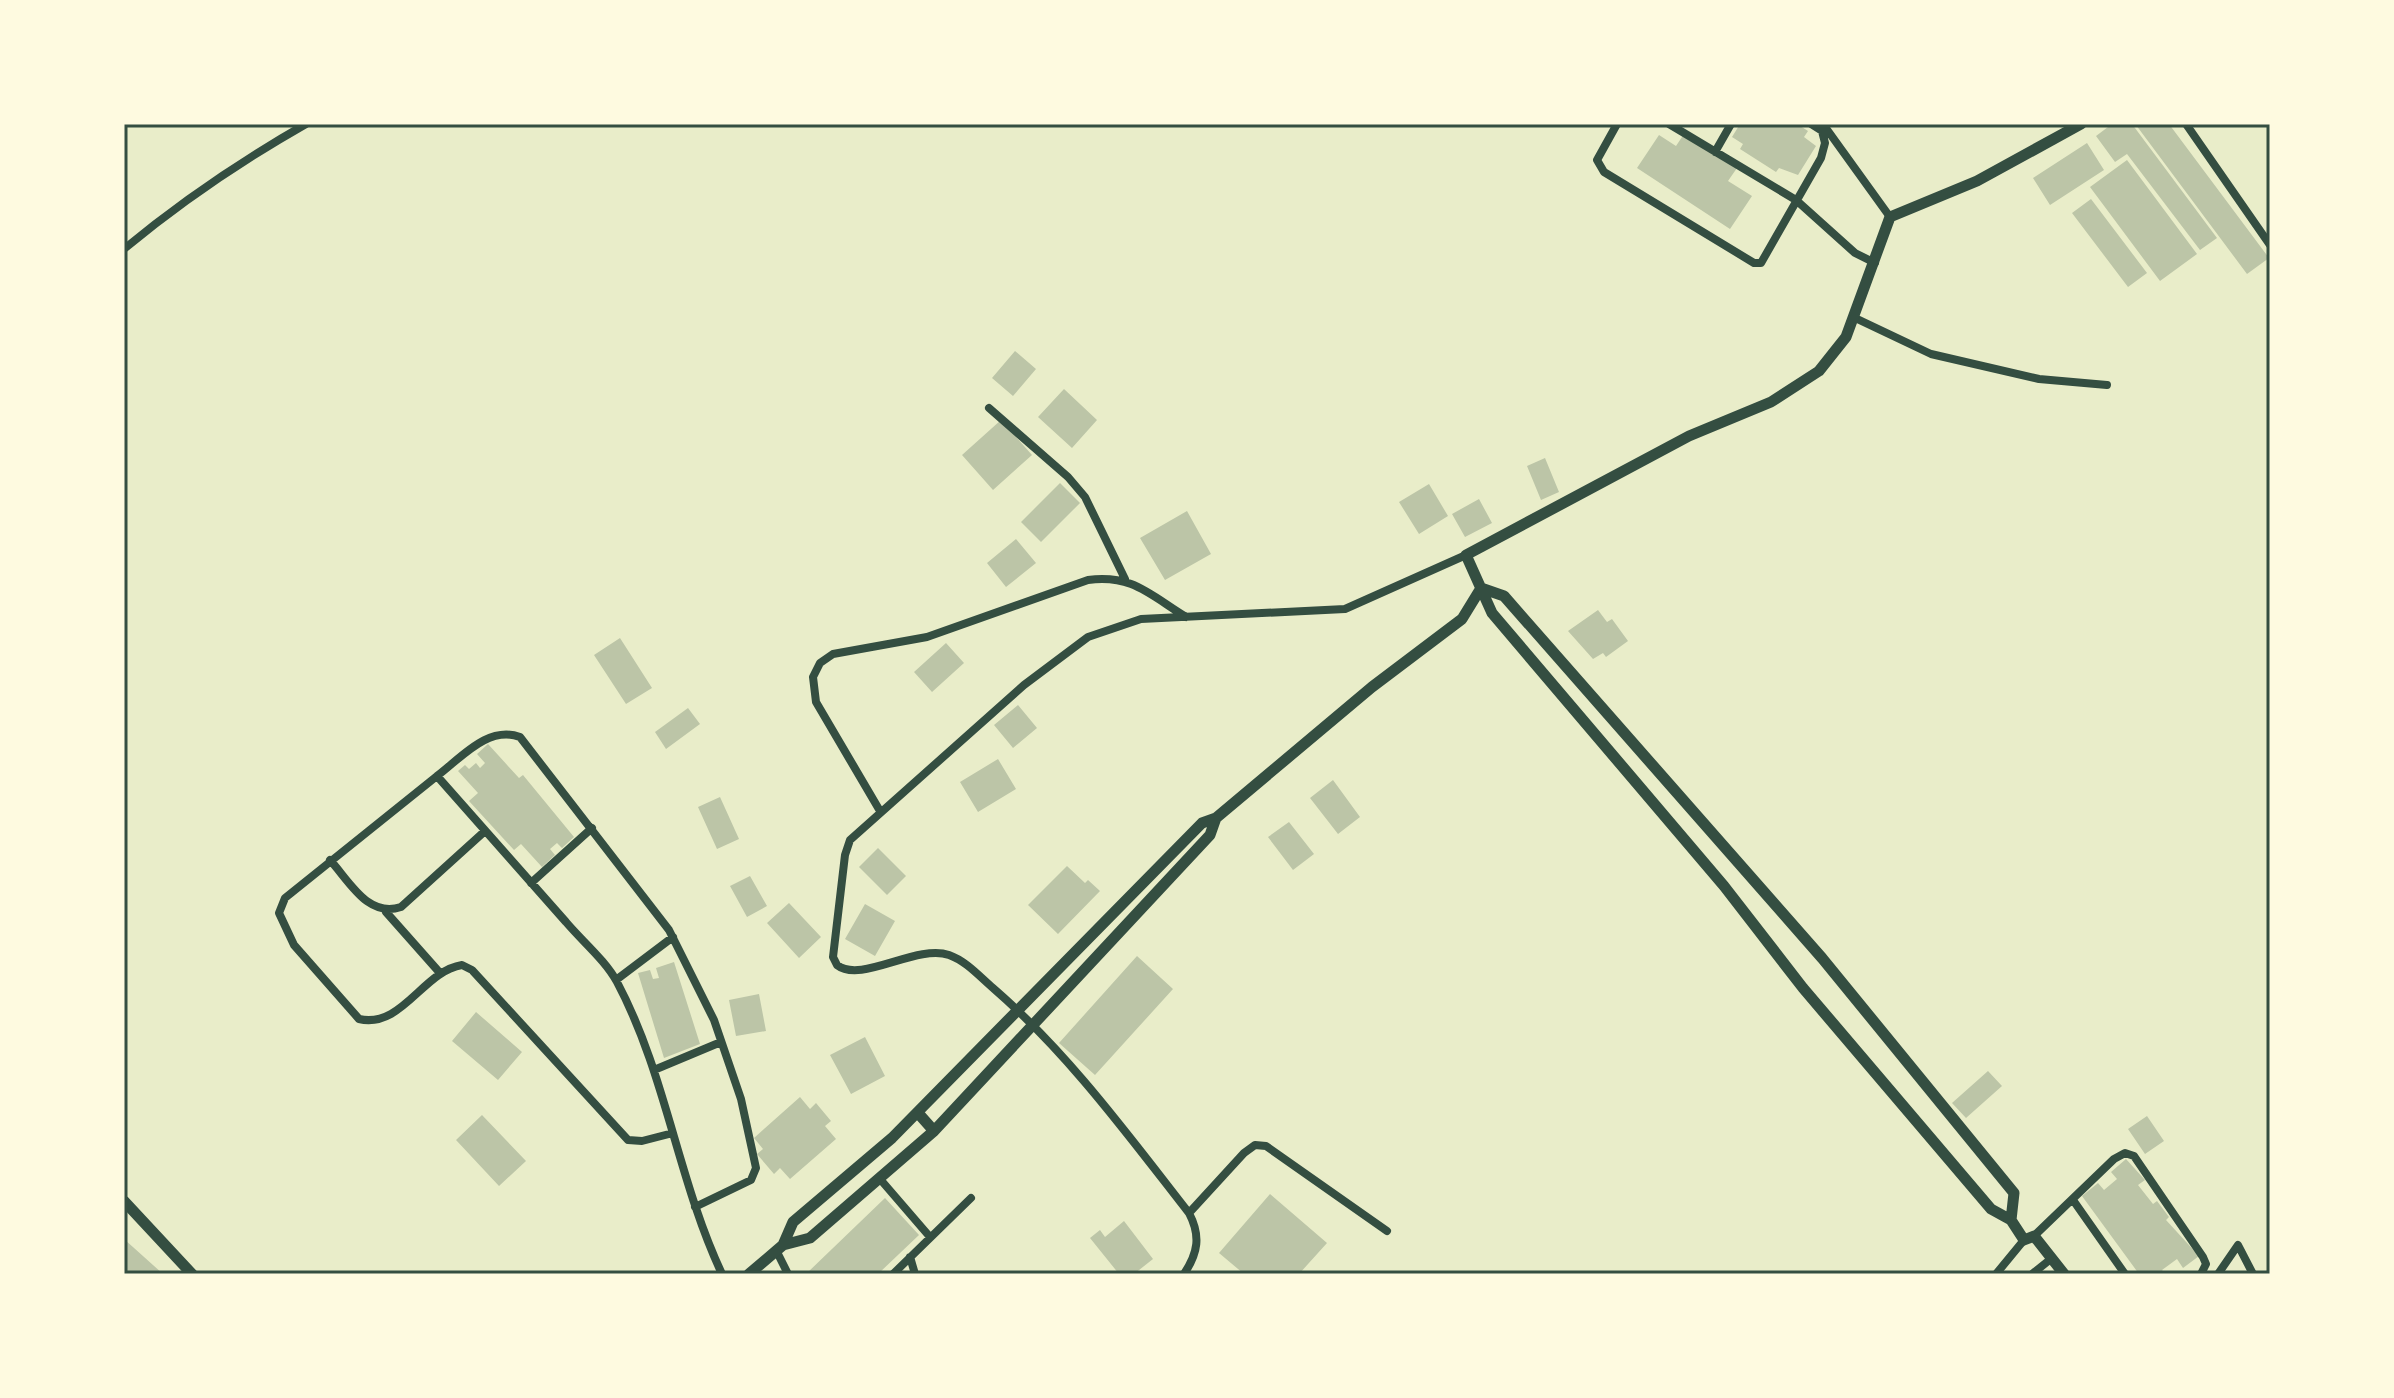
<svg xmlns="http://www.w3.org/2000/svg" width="2394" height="1398" font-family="'Public Sans',sans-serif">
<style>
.building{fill:#bcc5a7}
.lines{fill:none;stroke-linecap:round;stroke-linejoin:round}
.minor{stroke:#344e41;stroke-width:8}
.tertiary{stroke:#344e41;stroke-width:11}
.neatline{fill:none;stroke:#344e41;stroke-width:3}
</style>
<rect width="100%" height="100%" fill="#e9edc9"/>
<path class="building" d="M1740,124H1797L1808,131L1804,137L1816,146L1798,175L1779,168L1776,172L1740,149L1743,144L1732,137Z
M2112,124H2132L2217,238L2200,250L2127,154L2115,162L2096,136Z
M2169,124L2269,258L2247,274L2136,125Z
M1684,134L1737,168L1728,181L1752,196L1730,229L1637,168L1659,135L1676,146Z
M2087,143L2104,170L2050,205L2033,178Z
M2127,160L2197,254L2160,281L2090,187Z
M2091,199L2147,273L2128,287L2072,213Z
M1015,351L1036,369L1013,396L992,378Z
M1064,389L1097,420L1072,448L1038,417Z
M1001,420L1032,455L993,490L962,455Z
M1545,458L1559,492L1541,500L1527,466Z
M1060,483L1080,503L1041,542L1021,522Z
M1429,484L1448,516L1419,534L1399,502Z
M1479,499L1492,523L1465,537L1452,514Z
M1187,511L1211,554L1165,580L1140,538Z
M1016,539L1036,563L1006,587L987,563Z
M1598,610L1607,622L1612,619L1628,641L1606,657L1603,653L1593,659L1568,631Z
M620,638L652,688L626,704L594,655Z
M946,643L964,663L932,692L914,672Z
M1018,705L1037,728L1013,748L994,725Z
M688,708L700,724L666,749L655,732Z
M488,744L519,778L523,775L574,837L562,848L557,843L550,849L555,855L542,867L521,844L514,850L469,801L478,793L458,771L465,765L469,769L476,763L480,768L485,763L477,754Z
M998,759L1016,789L978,812L960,782Z
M1333,780L1360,817L1338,834L1310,798Z
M720,797L739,839L717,849L698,807Z
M1289,822L1314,854L1293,870L1268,837Z
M878,848L906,876L887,895L859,867Z
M1067,866L1085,883L1088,880L1100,891L1058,934L1028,905Z
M750,876L767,906L747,917L730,886Z
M789,903L821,937L799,958L767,923Z
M865,904L895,921L875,956L845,939Z
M1137,956L1173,989L1095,1075L1059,1043Z
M674,962L700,1044L664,1058L638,973L650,970L653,979L659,978L656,968Z
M759,994L766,1031L736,1036L729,1000Z
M476,1012L522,1052L498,1080L452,1041Z
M865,1037L885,1076L851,1094L830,1055Z
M1988,1071L2002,1086L1966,1118L1952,1103Z
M800,1097L810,1109L816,1103L831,1121L825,1126L836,1139L790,1179L780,1168L774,1174L757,1154L763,1149L754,1138Z
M482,1115L526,1161L499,1186L456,1140Z
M2147,1116L2164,1141L2145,1154L2128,1129Z
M2126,1159L2145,1180L2138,1185L2153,1204L2157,1201L2169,1217L2166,1220L2199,1256L2183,1268L2177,1259L2162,1270L2165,1274H2139L2082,1196L2098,1183L2104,1190L2117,1179L2111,1172Z
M1270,1194L1327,1243L1299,1274H1244L1219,1253Z
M885,1198L919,1235L878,1274H806Z
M1124,1221L1153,1259L1134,1274H1119L1090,1238L1100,1230L1105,1237Z
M124,1239L163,1274H124Z"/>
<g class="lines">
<path class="minor" d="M1617,124L1597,160L1604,172L1754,263H1761L1821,158L1825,143L1822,131L1811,124
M1669,124L1796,200L1855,253L1875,263
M1823,124L1890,217
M2186,124L2270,245
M1715,152L1731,124
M124,249C182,201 241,161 306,124
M1853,317L1931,354L2039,379L2107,385
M989,408L1068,477L1085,497L1125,579
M437,776C461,758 488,725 520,737L669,930L714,1020L741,1099L756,1168L751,1180L695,1207
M880,811L816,702L813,677L820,663L833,654L927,637L1088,580C1132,574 1150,595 1186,617
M330,860C350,882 368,918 401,907L485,831
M531,883L592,828
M386,912L440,973
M616,980L673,937
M654,1070L721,1042
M673,1133L642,1141L628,1140L472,970L462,965C423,971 402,1029 359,1019L294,945L279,913L285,898L437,776C480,825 523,874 566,922C582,941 606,961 617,982C666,1074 678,1181 722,1274
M880,1179L930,1237
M2073,1200L2125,1274
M1189,1213L1244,1153L1255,1145L1266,1146L1387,1231
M2034,1236L2114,1159L2125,1153L2134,1156L2203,1257L2206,1264L2201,1274
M776,1250L788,1274
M910,1257L915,1274
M893,1274L971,1198
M1184,1274C1198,1253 1201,1236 1189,1213C1128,1135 1068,1053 993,988C979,976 966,961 949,955C916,944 861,984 837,965L833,957L845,855L850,840L1024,685L1088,637L1141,619L1345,609L1466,555
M1996,1274L2024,1240
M2032,1274L2052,1258
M2218,1274L2238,1245L2253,1274"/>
<path class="tertiary" d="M1481,588L1504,596L1822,958L2014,1193L2011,1220
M918,1113L934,1131
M124,1201L192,1274
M783,1245L810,1238L934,1131L1210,835L1216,818
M749,1274L783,1245L793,1222L892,1138L1202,823L1216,818L1372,687L1462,619L1481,588
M2064,1274L2034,1236L2024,1240L2011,1220L1991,1209L1803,988L1724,886L1492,613L1466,555L1689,436L1771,402L1819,371L1846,337L1890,217L1977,181L2081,124"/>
</g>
<rect width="2394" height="1398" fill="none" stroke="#fefae0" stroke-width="252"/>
<rect x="126" y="126" width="2142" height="1146" class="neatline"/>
</svg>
